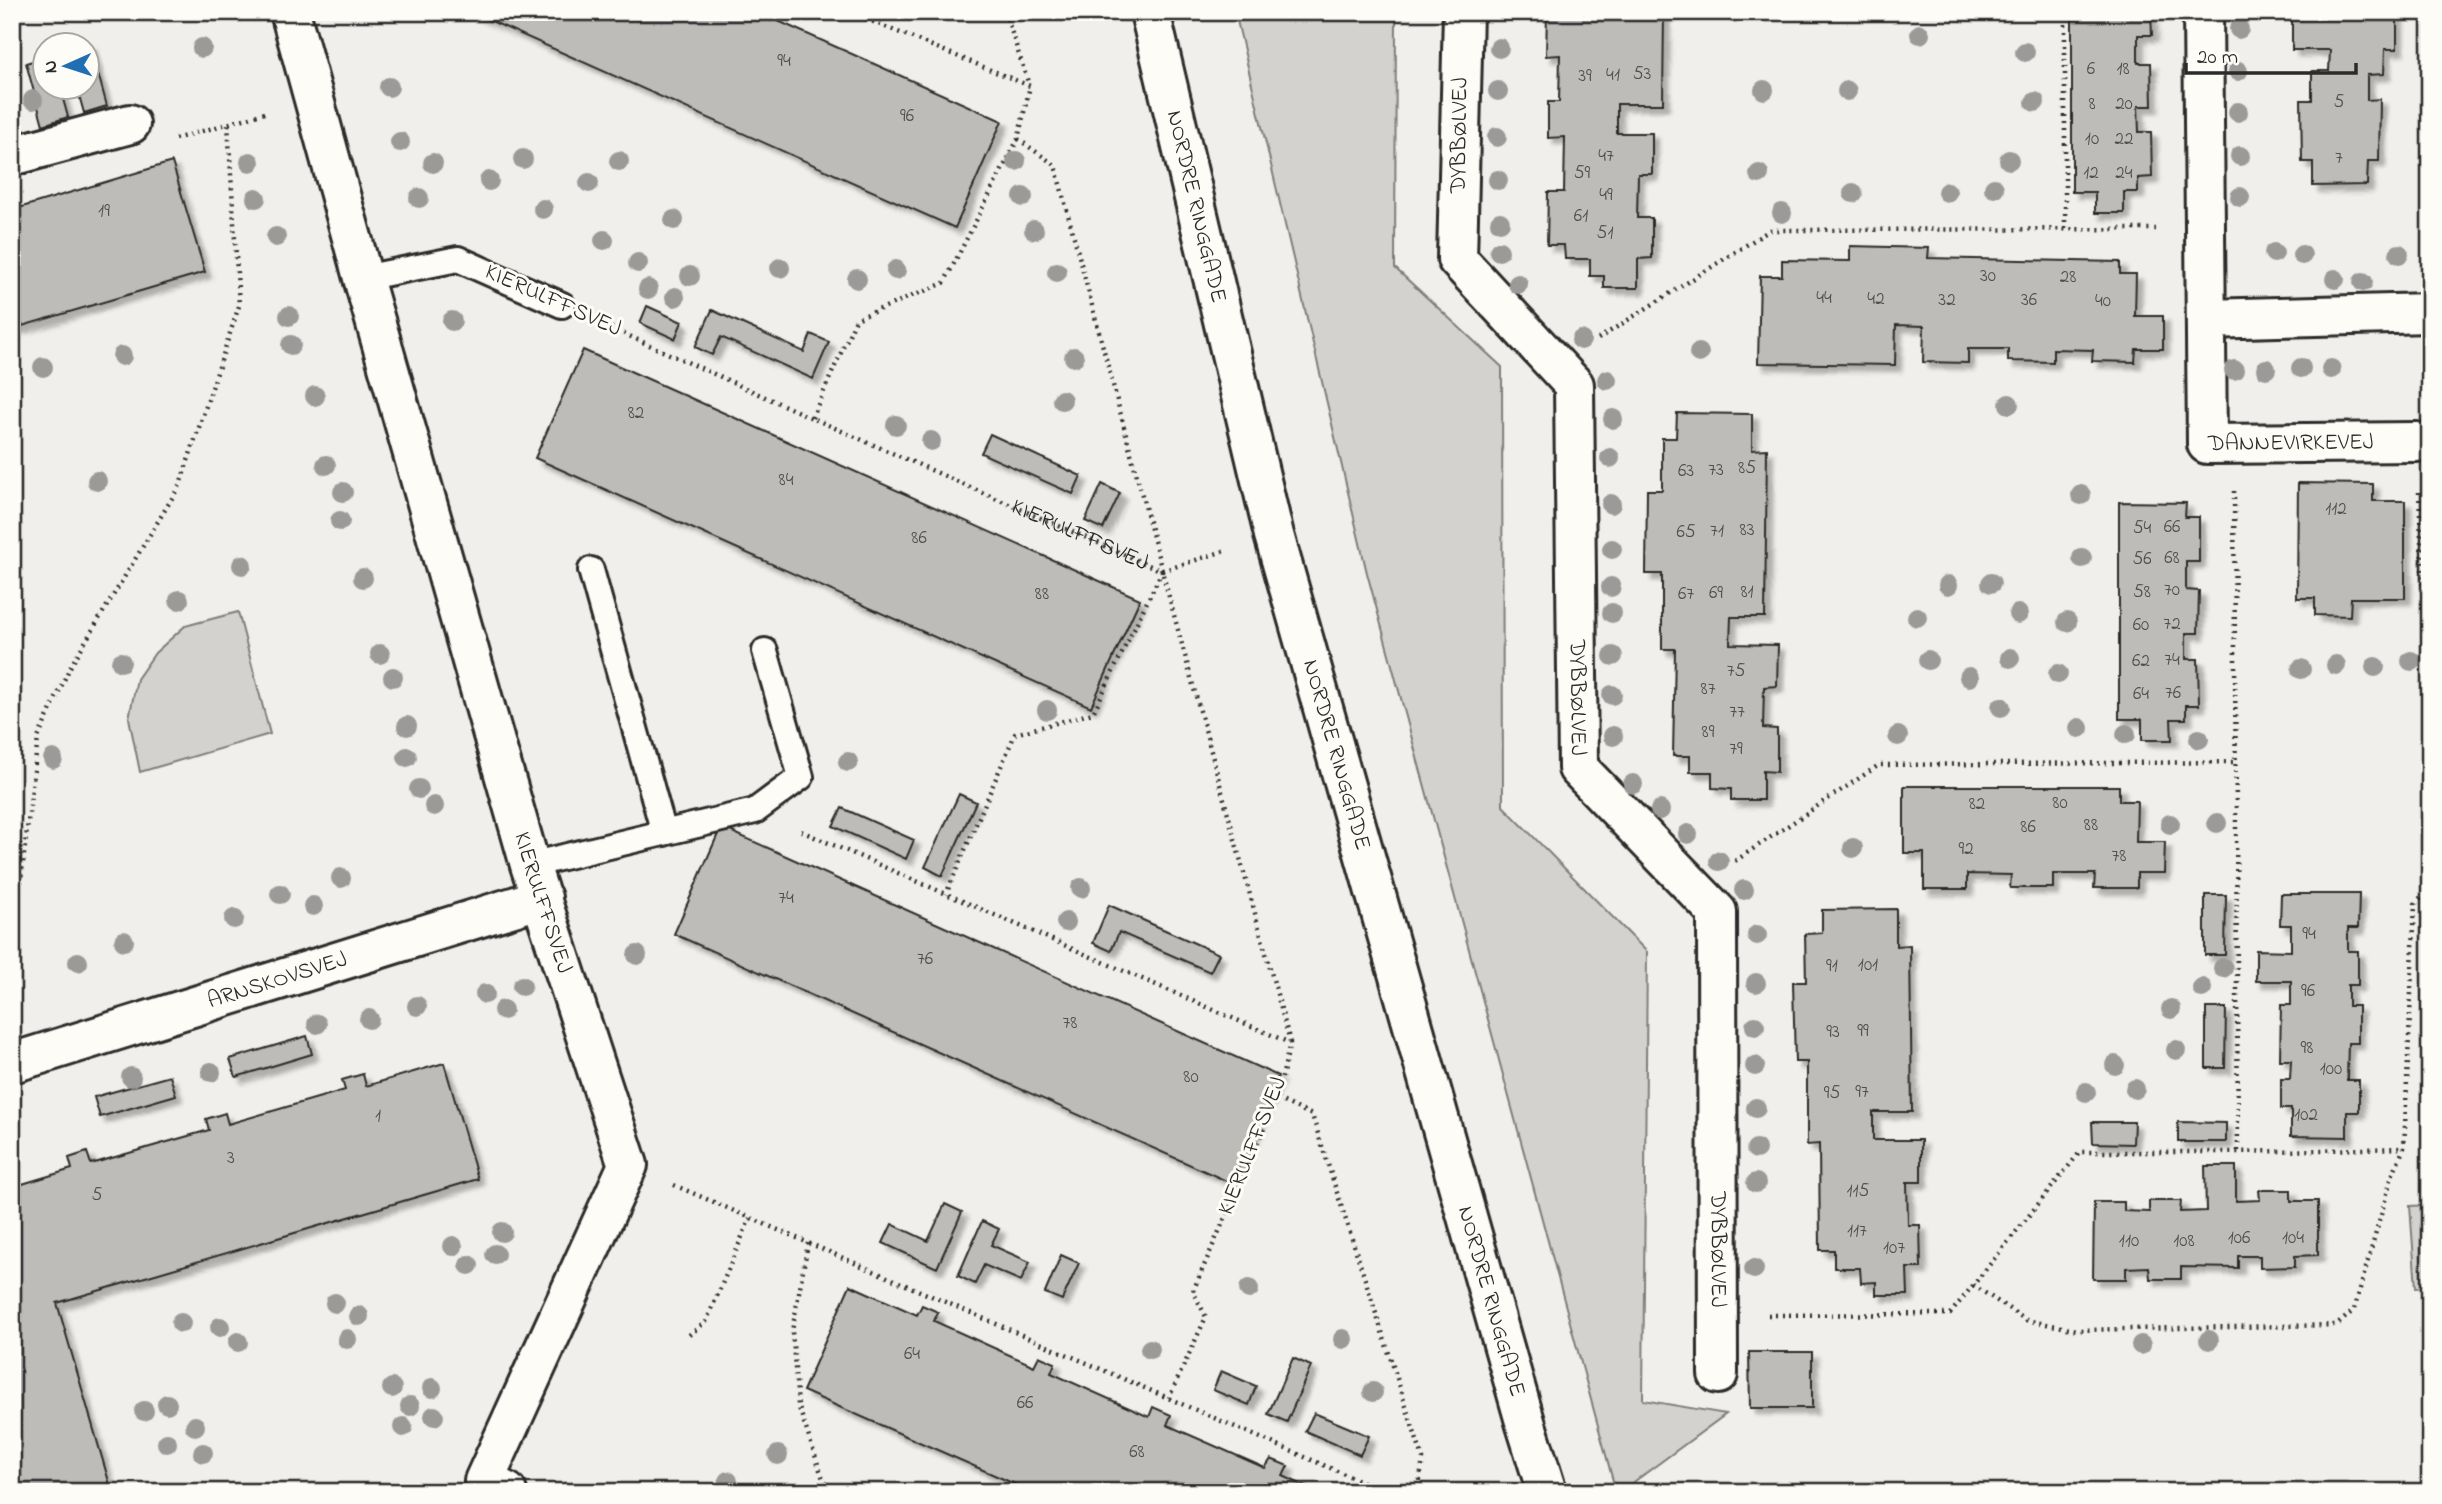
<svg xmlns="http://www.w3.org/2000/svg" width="2442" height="1504" font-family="'Indie Flower',sans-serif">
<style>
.green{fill:#d3d2cf;stroke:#7f7e7d;stroke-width:2}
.building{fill:#bdbcb8;stroke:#2b2b2b;stroke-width:2;filter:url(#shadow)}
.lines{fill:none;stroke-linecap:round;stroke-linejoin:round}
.service-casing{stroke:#2b2b2b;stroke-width:30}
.minor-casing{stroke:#2b2b2b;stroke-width:44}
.tertiary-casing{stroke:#2b2b2b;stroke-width:44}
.path{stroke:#2b2b2b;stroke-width:4.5;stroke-dasharray:2 5;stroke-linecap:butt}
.service{stroke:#fdfcf7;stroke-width:24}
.minor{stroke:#fdfcf7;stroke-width:38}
.tertiary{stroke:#fdfcf7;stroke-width:38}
.tree{fill:#9b9a98}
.labels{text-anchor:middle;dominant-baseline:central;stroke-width:6;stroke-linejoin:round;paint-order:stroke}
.number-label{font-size:19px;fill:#504f4e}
.street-label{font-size:23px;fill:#2b2b2b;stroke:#fdfcf7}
</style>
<defs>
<filter id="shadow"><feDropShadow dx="6" dy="6" stdDeviation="2" flood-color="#0004"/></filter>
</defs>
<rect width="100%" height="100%" fill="#f0efeb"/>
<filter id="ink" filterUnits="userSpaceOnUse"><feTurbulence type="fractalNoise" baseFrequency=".0143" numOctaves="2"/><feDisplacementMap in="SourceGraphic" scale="14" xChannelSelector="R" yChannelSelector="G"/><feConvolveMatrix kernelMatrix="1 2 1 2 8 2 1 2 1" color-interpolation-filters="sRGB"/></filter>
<g filter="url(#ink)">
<path class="green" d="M1235,12H1396L1395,268L1502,367L1503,806L1647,952L1643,1400L1726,1414L1620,1492H1616L1367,573Z
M238,612L270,734L140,772L129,718L137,679L155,653L185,626Z
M2430,1205V1287L2416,1288L2410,1206Z"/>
<path class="building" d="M471,12H758L1002,121L955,228Z
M1547,12H1664L1663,104H1617V133H1652V174H1638L1637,218H1652V258L1638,259V288H1604V276H1590V259H1565L1564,245H1547L1548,192H1564L1565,137L1548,138V102H1559L1560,55L1546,56Z
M2072,12H2151L2152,35H2138V63H2151L2152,106H2138L2139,132H2151L2152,177L2138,178V192H2124V213H2095V192H2072Z
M2329,12H2385V15H2397V49H2385L2384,74L2367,75V100L2380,99L2379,161H2368L2367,185L2313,186V162H2302L2301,100H2312V71H2329L2330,50H2292V15L2329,16Z
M90,44L107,106L84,113L77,88H88V46H86Z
M46,57V88H60L68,117L43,125L26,63Z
M172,162L205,272L12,329V210Z
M1850,246L1929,248L1928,258L2120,262V274H2136L2135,316H2163V349H2136L2135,362L2092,361L2093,350L2053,349V362L2008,361V349H1968V363L1923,362L1924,326L1896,325L1895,365L1758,363L1760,276H1782V260L1850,261Z
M647,306L682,322L675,339L640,323Z
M712,310L804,352L811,334L829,342L813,379L721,337L712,355L695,347Z
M583,350L1140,599L1091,707L535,458Z
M1677,413L1752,414V450L1767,449L1765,617H1731L1730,644L1778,645L1777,686L1764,687L1763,728L1777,729V772L1763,771V800H1731V789L1712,788V772H1690V756H1673L1675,649H1662V574H1646L1647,490H1662V438H1676Z
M990,434L1081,476L1073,494L981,453Z
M2298,483L2373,484V501H2405V598H2351L2350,616L2315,615V598H2297Z
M1102,484L1120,493L1103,529L1085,521Z
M2119,502L2186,503L2185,517H2199V562H2186V590L2199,591L2198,633H2186V659H2198L2199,705H2186V719H2171L2172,740H2142V719H2119Z
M1904,786H2119V801H2137L2136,842H2165L2164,873H2137V888H2094L2095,874H2053V888H2010L2011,875L1967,874V889H1924V853H1904Z
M959,794L976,802L942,876L925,867Z
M842,808L914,840L906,859L833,826Z
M721,827L1278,1076L1231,1183L674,934Z
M2281,894H2359L2358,928H2348V951H2358V985H2348V1006H2358V1043H2348L2347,1080H2359V1112H2347V1137L2291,1136V1109H2281V1079H2290L2291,1060H2280L2281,1005H2291V981H2256V950L2291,951V925H2280Z
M2205,895H2226L2225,955H2205Z
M1109,905L1219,954L1210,972L1119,932L1111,951L1093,943Z
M1896,909V946L1910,945L1912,1112H1873V1140H1921V1182H1907L1908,1225H1920L1921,1268H1907L1908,1295H1876V1282L1861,1283L1860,1268H1834V1250H1820L1819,1144L1807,1145V1062H1795L1793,982H1806L1805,934L1822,933V910Z
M2206,1008H2226L2225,1068H2206Z
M307,1036L312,1054L236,1077L230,1059Z
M444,1063L478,1179L57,1303L112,1492H12V1187L72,1169L69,1158L87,1152L91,1164L209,1130L206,1119L225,1113L228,1124L345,1090L342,1080L363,1074L366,1086Z
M170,1076L176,1095L100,1117L94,1097Z
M2092,1122H2134L2133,1144L2093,1143Z
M2178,1122L2226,1123V1142H2178Z
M2205,1166H2236V1201L2260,1200L2259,1190H2291V1201H2318V1255L2295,1256V1267L2260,1268V1256H2238V1268L2181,1267V1279H2150L2149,1267L2126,1268V1279H2093L2094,1202H2124V1211L2149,1212V1201H2181L2180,1212L2206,1211Z
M945,1204L962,1212L937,1268L883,1243L892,1224L928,1241Z
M982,1221L999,1229L991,1245L1030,1262L1021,1281L984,1265L975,1284L958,1276Z
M1061,1255L1079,1263L1062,1300L1045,1293Z
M850,1285L917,1315L922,1305L938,1312L934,1321L1034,1366L1039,1356L1055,1363L1051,1373L1149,1417L1153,1407L1171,1415L1167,1425L1265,1468L1271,1459L1288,1466L1283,1476L1318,1492H1033L803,1391Z
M1749,1352H1812V1408H1750Z
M1293,1358L1311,1366L1287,1422L1268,1414Z
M1221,1371L1256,1386L1249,1405L1213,1390Z
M1314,1413L1369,1436L1360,1455L1305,1431Z"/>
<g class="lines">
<g class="service-casing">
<path id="service" d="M363,278L458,259L562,305
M591,570L664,833
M530,865L755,811L801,777L765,651"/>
</g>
<g class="minor-casing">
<g id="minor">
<path id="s2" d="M290,12L363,278L530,865L628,1165L484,1481L507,1492"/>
<path id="s3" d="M1463,12L1457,259L1574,385L1578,768L1717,912L1718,1374"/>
<path id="s4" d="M2203,12L2207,444L2417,442"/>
<path d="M12,156L130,124"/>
<path d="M2206,319L2430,313"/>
<path id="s5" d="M12,1063L542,898"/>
</g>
</g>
<g class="tertiary-casing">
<g id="tertiary">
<path id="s6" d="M1150,12L1274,535L1526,1425L1547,1492"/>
</g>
</g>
<g class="path">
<path d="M1005,12L1029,85"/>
<path d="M175,139L268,112"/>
<path d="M1018,139L1055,165L1162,571L1290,1042"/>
<path d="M2065,229V12"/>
<path id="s1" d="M598,322L812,418L1162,571L1093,713L1015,734L946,894"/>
<path d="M1598,339L1770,230L2156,229"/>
<path d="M812,418L856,319L944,283L1018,139L1030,86L849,12"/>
<path d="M2234,491L2238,1152"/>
<path d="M2419,492L2424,606L2430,612"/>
<path d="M1162,571L1227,550"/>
<path d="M801,831L1290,1043L1277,1099L1193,1291L1206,1317L1169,1398"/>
<path d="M1735,861L1879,765L2237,762"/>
<path d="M12,924L18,905L38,738L70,667L180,485L239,306L228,124"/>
<path d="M1277,1099L1312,1115L1423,1459L1418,1492"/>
<path d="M674,1185L1386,1492"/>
<path d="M808,1243L792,1331L798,1405L823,1479L831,1492"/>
<path d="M1973,1285L2026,1320L2077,1330L2337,1325L2354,1310L2392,1176L2404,1148L2415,904L2426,891L2430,890"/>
<path d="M1768,1315L1950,1314L2080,1152H2238L2404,1148"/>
<path d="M689,1335L706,1322L750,1218"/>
</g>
<use href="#service" class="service"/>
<use href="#minor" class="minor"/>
<use href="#tertiary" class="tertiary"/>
</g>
<g class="tree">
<circle cx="2239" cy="29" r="10"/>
<circle cx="1920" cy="34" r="10"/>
<circle cx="202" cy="48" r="10"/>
<circle cx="1499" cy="48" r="10"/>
<circle cx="2025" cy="52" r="10"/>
<circle cx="2238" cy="71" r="10"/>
<circle cx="389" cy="87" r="10"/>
<circle cx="1764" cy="90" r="10"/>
<circle cx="1498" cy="91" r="10"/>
<circle cx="1847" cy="91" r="10"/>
<circle cx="33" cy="100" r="10"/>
<circle cx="2035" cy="102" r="10"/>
<circle cx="2238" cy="112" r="10"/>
<circle cx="1497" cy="137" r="10"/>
<circle cx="400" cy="142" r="10"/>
<circle cx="2240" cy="156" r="10"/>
<circle cx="523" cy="159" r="10"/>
<circle cx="2009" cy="160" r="10"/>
<circle cx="619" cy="161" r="10"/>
<circle cx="1016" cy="161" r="10"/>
<circle cx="250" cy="162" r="10"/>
<circle cx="433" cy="163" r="10"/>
<circle cx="1759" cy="174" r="10"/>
<circle cx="1498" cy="180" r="10"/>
<circle cx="489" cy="181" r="10"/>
<circle cx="589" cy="183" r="10"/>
<circle cx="1994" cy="188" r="10"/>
<circle cx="1947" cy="192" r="10"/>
<circle cx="1853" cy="193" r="10"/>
<circle cx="1023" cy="197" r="10"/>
<circle cx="2240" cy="197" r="10"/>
<circle cx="256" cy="198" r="10"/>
<circle cx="419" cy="198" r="10"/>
<circle cx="543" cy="209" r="10"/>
<circle cx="1782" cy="213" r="10"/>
<circle cx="674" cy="220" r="10"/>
<circle cx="1500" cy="222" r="10"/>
<circle cx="1034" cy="230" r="10"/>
<circle cx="276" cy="237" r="10"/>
<circle cx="604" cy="240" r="10"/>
<circle cx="1499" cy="251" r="10"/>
<circle cx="2274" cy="253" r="10"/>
<circle cx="2399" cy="254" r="10"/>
<circle cx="2302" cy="255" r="10"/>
<circle cx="638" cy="263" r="10"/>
<circle cx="780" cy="268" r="10"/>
<circle cx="896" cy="270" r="10"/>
<circle cx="1057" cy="272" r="10"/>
<circle cx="690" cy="276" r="10"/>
<circle cx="857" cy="279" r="10"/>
<circle cx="2335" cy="279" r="10"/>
<circle cx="2363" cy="282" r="10"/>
<circle cx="1518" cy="284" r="10"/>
<circle cx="648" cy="289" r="10"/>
<circle cx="675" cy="297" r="10"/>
<circle cx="289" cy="316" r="10"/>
<circle cx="452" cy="321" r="10"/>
<circle cx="1581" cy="340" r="10"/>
<circle cx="291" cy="345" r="10"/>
<circle cx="1699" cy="353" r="10"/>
<circle cx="122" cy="356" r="10"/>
<circle cx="1074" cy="357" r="10"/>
<circle cx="43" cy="367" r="10"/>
<circle cx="2301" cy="368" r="10"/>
<circle cx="2266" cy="369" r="10"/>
<circle cx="2331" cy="369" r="10"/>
<circle cx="2234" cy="370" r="10"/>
<circle cx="1607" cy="380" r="10"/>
<circle cx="315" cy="396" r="10"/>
<circle cx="1062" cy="400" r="10"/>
<circle cx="2009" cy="404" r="10"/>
<circle cx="1613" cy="419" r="10"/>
<circle cx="896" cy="425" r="10"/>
<circle cx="931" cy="441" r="10"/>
<circle cx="1610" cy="458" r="10"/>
<circle cx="326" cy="465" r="10"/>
<circle cx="97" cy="481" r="10"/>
<circle cx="343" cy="492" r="10"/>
<circle cx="2081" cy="495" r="10"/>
<circle cx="1611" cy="504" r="10"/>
<circle cx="340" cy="521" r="10"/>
<circle cx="1612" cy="549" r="10"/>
<circle cx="2082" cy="558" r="10"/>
<circle cx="242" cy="565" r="10"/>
<circle cx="363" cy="578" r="10"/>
<circle cx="1991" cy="583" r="10"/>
<circle cx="1948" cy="585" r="10"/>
<circle cx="1611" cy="587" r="10"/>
<circle cx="179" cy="600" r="10"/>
<circle cx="1612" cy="613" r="10"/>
<circle cx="2018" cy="614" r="10"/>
<circle cx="1917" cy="617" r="10"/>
<circle cx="2067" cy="622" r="10"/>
<circle cx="380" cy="654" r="10"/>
<circle cx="1613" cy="656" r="10"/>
<circle cx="2010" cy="658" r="10"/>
<circle cx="1928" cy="660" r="10"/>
<circle cx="2411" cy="661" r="10"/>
<circle cx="121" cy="662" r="10"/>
<circle cx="2336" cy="665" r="10"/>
<circle cx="2375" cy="667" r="10"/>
<circle cx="2301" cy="669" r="10"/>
<circle cx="2058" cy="674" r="10"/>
<circle cx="393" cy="677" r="10"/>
<circle cx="1969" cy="677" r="10"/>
<circle cx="1612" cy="695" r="10"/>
<circle cx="2001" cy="707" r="10"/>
<circle cx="1047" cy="710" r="10"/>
<circle cx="407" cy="726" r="10"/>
<circle cx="2079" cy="728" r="10"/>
<circle cx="2126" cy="734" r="10"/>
<circle cx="1613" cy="736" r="10"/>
<circle cx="1898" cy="736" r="10"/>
<circle cx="2199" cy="739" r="10"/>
<circle cx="407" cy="757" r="10"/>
<circle cx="53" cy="759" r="10"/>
<circle cx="848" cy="762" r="10"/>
<circle cx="1633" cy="784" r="10"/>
<circle cx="419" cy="789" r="10"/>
<circle cx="434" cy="806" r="10"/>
<circle cx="1660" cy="810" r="10"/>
<circle cx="2217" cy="823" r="10"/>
<circle cx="2170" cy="824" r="10"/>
<circle cx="1688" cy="834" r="10"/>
<circle cx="1853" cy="848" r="10"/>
<circle cx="1719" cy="861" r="10"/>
<circle cx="341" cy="878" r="10"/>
<circle cx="1081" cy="888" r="10"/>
<circle cx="1744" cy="890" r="10"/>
<circle cx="280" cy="894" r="10"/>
<circle cx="313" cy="906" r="10"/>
<circle cx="234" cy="919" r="10"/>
<circle cx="1066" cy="922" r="10"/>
<circle cx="1757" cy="935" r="10"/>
<circle cx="124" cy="941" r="10"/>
<circle cx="637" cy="955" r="10"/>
<circle cx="78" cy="962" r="10"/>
<circle cx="2223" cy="968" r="10"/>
<circle cx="1756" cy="983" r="10"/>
<circle cx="522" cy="986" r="10"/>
<circle cx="2202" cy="988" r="10"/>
<circle cx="485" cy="994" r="10"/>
<circle cx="417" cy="1006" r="10"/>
<circle cx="2171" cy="1009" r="10"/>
<circle cx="503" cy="1010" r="10"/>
<circle cx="369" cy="1019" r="10"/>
<circle cx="317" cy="1024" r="10"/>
<circle cx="1755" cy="1026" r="10"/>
<circle cx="2176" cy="1050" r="10"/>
<circle cx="2115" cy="1065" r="10"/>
<circle cx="1755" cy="1066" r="10"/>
<circle cx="211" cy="1072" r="10"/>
<circle cx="131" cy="1077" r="10"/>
<circle cx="2135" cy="1089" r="10"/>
<circle cx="2086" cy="1092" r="10"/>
<circle cx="1756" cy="1108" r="10"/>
<circle cx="1756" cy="1149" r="10"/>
<circle cx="1756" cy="1183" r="10"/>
<circle cx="502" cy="1232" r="10"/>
<circle cx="453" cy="1246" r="10"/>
<circle cx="495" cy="1254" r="10"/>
<circle cx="469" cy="1265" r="10"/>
<circle cx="1754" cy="1269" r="10"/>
<circle cx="1249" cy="1289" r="10"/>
<circle cx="335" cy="1303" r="10"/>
<circle cx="359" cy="1316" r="10"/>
<circle cx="181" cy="1323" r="10"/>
<circle cx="220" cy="1327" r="10"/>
<circle cx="347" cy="1339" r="10"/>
<circle cx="1343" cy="1339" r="10"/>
<circle cx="2209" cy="1340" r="10"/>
<circle cx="238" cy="1342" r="10"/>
<circle cx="2141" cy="1345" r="10"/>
<circle cx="1150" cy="1349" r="10"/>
<circle cx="392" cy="1388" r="10"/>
<circle cx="432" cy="1388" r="10"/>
<circle cx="1373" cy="1392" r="10"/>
<circle cx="167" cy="1404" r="10"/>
<circle cx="410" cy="1406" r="10"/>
<circle cx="144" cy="1411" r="10"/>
<circle cx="434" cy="1416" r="10"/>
<circle cx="195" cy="1426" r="10"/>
<circle cx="403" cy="1427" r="10"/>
<circle cx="167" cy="1443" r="10"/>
<circle cx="203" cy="1453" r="10"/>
<circle cx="778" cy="1455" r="10"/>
<circle cx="728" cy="1481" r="10"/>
</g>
</g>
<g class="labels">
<g class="number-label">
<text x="784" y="61">94</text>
<text x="2091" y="69">6</text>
<text x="2123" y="69">18</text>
<text x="1642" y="74">53</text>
<text x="1613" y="75">41</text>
<text x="1585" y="76">39</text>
<text x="2339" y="102">5</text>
<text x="2092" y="104">8</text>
<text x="2124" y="104">20</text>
<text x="907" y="116">96</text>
<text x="2092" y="139">10</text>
<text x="2124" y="139">22</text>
<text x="1606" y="156">47</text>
<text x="2339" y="158">7</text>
<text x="1582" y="173">59</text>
<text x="2091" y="173">12</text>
<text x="2124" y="173">24</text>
<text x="1606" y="195">49</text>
<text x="104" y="211">19</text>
<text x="1581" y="216">61</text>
<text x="1605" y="233">51</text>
<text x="1988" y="276">30</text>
<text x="2068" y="277">28</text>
<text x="1824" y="298">44</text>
<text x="1876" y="299">42</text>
<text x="1947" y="300">32</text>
<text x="2029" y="300">36</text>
<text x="2103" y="301">40</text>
<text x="636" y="413">82</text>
<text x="1747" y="468">85</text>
<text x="1716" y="470">73</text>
<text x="1686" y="471">63</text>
<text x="786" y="480">84</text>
<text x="2336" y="509">112</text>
<text x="2172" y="527">66</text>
<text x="2142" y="528">54</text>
<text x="1747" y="530">83</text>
<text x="1717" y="531">71</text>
<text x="1686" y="532">65</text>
<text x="919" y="538">86</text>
<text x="2172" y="558">68</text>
<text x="2142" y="559">56</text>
<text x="2172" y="590">70</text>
<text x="1747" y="592">81</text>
<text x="2142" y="592">58</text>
<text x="1716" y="593">69</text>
<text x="1042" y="594">88</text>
<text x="1686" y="594">67</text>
<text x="2172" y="624">72</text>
<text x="2141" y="625">60</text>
<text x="2172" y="660">74</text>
<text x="2141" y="661">62</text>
<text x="1736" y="671">75</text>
<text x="1708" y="689">87</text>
<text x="2173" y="693">76</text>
<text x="2141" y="694">64</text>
<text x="1737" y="712">77</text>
<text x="1708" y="732">89</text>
<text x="1736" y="749">79</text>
<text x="2060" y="803">80</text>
<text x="1977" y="804">82</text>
<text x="2091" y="825">88</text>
<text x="2028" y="827">86</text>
<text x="1966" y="849">92</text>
<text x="2119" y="856">78</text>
<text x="786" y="898">74</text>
<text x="2309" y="934">94</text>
<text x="925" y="959">76</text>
<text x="1868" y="965">101</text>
<text x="1832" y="966">91</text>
<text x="2308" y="991">96</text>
<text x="1070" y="1023">78</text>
<text x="1863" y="1031">99</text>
<text x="1833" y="1032">93</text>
<text x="2307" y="1048">98</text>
<text x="2331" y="1069">100</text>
<text x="1191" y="1077">80</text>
<text x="1862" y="1092">97</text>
<text x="1832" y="1093">95</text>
<text x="2306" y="1115">102</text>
<text x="378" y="1116">1</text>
<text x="231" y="1158">3</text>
<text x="1858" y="1191">115</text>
<text x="97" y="1195">5</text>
<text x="1857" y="1231">117</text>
<text x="2239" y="1238">106</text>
<text x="2293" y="1238">104</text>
<text x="2129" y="1241">110</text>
<text x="2184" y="1241">108</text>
<text x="1894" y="1248">107</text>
<text x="912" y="1354">64</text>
<text x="1025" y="1403">66</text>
<text x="1137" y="1452">68</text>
</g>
<g class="street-label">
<text transform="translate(1460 135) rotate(-89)">DYBBØLVEJ</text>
<text stroke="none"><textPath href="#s6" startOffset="200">NORDRE RINGGADE</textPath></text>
<text transform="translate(553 301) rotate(24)">KIERULFFSVEJ</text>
<text stroke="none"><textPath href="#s4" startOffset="516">DANNEVIRKEVEJ</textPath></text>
<text stroke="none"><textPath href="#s1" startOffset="527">KIERULFFSVEJ</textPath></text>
<text stroke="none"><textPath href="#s3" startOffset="732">DYBBØLVEJ</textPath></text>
<text stroke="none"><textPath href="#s6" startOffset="766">NORDRE RINGGADE</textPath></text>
<text stroke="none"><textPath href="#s2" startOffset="926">KIERULFFSVEJ</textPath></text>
<text stroke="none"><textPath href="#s5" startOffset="278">ARNSKOVSVEJ</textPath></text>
<text transform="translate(1253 1146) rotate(-68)">KIERULFFSVEJ</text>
<text stroke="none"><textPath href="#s3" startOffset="1340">DYBBØLVEJ</textPath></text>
<text stroke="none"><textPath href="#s6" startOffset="1334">NORDRE RINGGADE</textPath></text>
</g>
</g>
<rect width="2442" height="1504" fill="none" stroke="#fdfcf7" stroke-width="42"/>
<rect x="21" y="21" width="2400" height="1462" fill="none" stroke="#2b2b2b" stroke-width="2.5" filter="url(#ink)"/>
<g transform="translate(66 66) rotate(267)"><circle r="33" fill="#fdfcf7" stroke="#a9a8a5" stroke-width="2"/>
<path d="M0-5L12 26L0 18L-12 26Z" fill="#1f6fb2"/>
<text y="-10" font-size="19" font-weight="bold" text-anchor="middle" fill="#2b2b2b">N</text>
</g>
<path d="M2186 63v10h170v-10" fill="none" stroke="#2b2b2b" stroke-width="3.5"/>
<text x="2197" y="63" font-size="21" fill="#2b2b2b" stroke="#fdfcf7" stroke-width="5" paint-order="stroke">20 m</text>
</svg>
